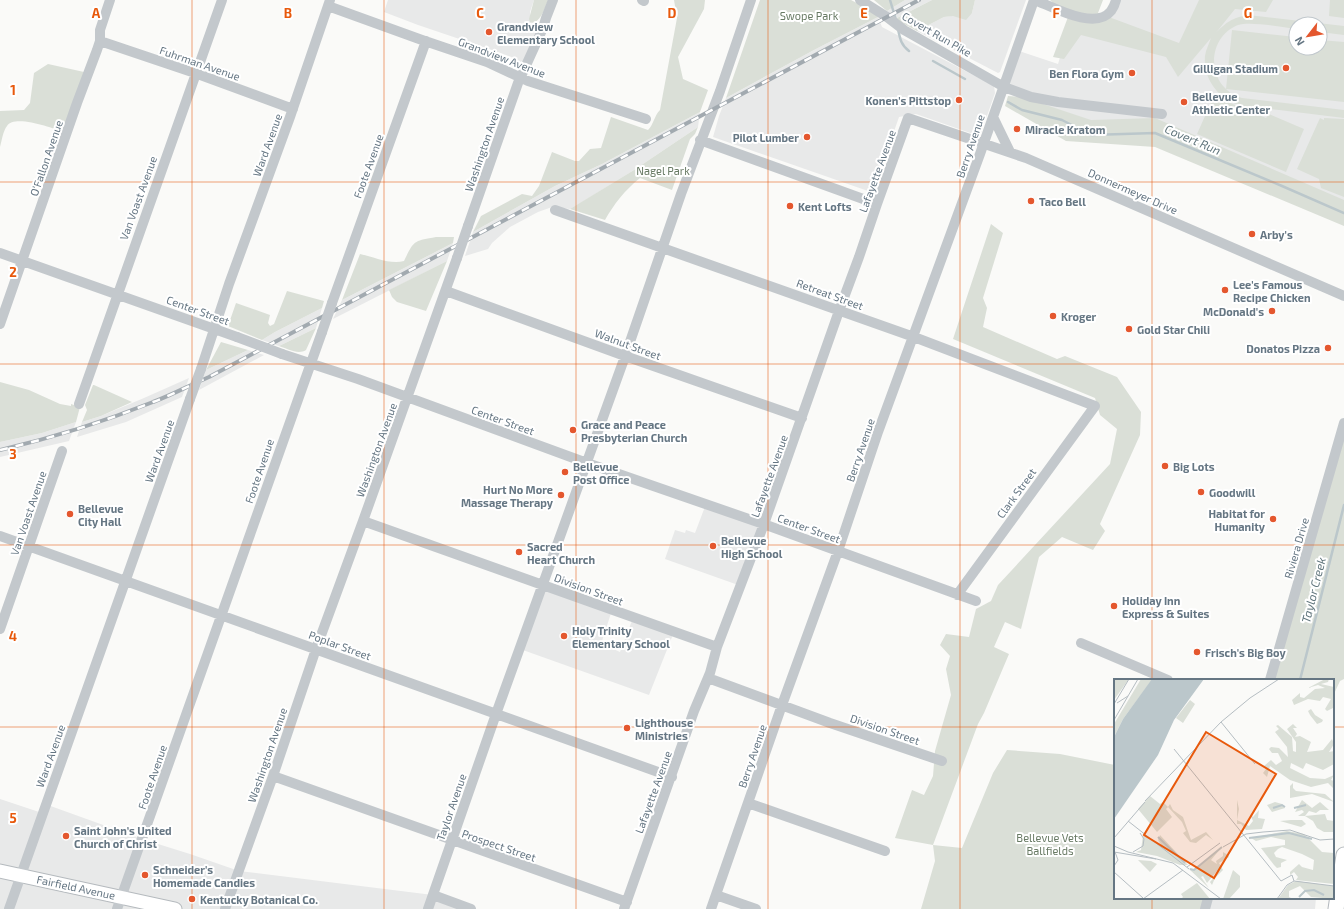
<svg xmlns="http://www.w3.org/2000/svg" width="1344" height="909" font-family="'Exo 2',sans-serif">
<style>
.built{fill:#e8e9e9;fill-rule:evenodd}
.green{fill:#dadfd7}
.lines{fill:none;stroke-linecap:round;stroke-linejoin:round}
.stream{stroke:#bbc7cb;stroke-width:2.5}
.major-casing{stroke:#b5babe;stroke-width:15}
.highway-casing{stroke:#b4b9bd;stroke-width:17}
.minor{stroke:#c3c8cc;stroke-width:10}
.major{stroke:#fff;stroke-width:13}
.highway{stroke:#fff;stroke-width:15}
.rail-casing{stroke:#a2aab0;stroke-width:4}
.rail{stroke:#fff;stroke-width:2.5;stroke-dasharray:8;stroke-linecap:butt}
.minor-bridge{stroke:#c3c8cc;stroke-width:10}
.grid{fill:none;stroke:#e8590c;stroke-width:1;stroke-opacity:0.55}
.poi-dot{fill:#e4572e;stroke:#fff;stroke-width:1.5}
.labels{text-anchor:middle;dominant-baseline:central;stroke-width:4;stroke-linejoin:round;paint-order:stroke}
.park-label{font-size:11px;fill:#687a64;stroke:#fff}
.poi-label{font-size:11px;font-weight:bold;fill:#657683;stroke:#fff;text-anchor:start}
.street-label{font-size:11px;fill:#657683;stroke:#fff}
.water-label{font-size:12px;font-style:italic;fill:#60757c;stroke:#fff}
.inset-river{fill:none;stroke:#bbc7cb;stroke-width:2}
.inset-road{fill:none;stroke:#b5bdc2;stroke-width:1}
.view{fill:#e8590c;fill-opacity:0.15;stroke:#e8590c;stroke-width:2}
.inset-edge{fill:none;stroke:#657683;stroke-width:2}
.grid-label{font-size:13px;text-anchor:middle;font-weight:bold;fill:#e8590c;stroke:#fff;stroke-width:4;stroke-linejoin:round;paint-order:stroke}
</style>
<rect width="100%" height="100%" fill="#fafaf8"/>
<path class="built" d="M388,0H534L530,12V22L534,23L535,34L522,66L514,58L498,52L418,25L384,12Z
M905,0H932L895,19L887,11Z
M975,0H1026L1000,72L998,73L917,31L944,17L972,13Z
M1116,0H1344V223L1154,143L1088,142L1004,87L1016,50L1058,64L1073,15L1100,18ZM1296,24H1320V48H1296Z
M878,17L882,27L994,86L995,93L981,133L976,135L916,114L899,117L874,189L868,191L713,137L719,116L726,98L814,50Z
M700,112L698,127L634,170L579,204L570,209L552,207L538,212L510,227L492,243L488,249L465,256L473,232L555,186L602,164Z
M453,243L447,261L333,319L342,300Z
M322,308L316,328L279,346L262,340L275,332Z
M248,350L264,355L199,390L206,370Z
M189,378L182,397L126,422L77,437L82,422L101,416L144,398Z
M76,422L69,441L0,457V442L42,433Z
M706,504L764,524L741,586L665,559L675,530L685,533L686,530L695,533Z
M543,586L612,610L602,641L609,647L620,652L633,618L674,632L649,695L520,649Z
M0,799L42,813L45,804L142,839L190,854L239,871L433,895L471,909H0Z
M1208,898H1316L1315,909H1205Z"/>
<path class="green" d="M534,0H548C545,8 542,18 534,23L530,22L529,19Z
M674,0H705L704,9L678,57L683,79L708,90L700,112L602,164L555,186L473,232L481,216L522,194L532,196L539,186L552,152L575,161H579L590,149L601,148L611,117L648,130C654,124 654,116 660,110L677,18Z
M760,0H851L874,12L878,17L814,50L726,98Z
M874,0H905L887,11Z
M932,0H975L972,13L966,20L953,16L944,17L917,31L895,19Z
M1050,0H1103L1098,13L1179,43L1199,0H1273L1266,12L1235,9L1215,34C1226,22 1232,18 1248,15L1344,26V35L1320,32V24H1296V29C1282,27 1250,21 1238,25C1212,35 1206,70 1226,89L1232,30L1296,37V48H1320V40L1344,42V102L1226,89L1233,95L1242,98L1344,110V118C1322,115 1301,113 1279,110C1267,108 1252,109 1239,105C1218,99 1203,78 1205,56C1206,49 1209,44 1211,38L1178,77L1166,57L1081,35L1064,59L1053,57L1068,17Z
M1330,0H1344V18L1329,16Z
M48,64L84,72L63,132C53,128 14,114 7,126C3,131 2,140 0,147V111L24,110L30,103L34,73Z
M1008,96L1022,97L1091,120L1155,118L1344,200V226L1155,147L1066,141L1005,106Z
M1214,96L1266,118L1269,114L1304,129L1286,172L1197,134Z
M1320,118L1324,120V118L1344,119V197L1321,188L1319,179L1297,169Z
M698,127L695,134L690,139L672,190L640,178C625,190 614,204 605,220L570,209L634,170Z
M991,224L1003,233L983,298L987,308L983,327L1057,359L1065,356L1117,377L1141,412L1140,435L1100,524L1105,531L1093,550L1062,537L1039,557L1021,629L1005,622L994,647L1009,654L984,713L978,724L933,845L962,848L993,773L1007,750L1060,754L1115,765V898H1208L1205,909H921L935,861L933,845L895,838L912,790L924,795L933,776L935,751L951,695L946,669L950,656L940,645L946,634L969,637L976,609L991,601L998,585L1110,464L1117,429L1100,415L1095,398L953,339Z
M436,237H454L453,243L342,300L360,254C374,257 391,265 404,261C414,240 414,241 436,237Z
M447,261L426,311L397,302L392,297L389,290Z
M287,291L324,301L322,308L275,332L262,340L228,326L236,303L270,315L268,323L270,326L274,324Z
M316,328L306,350C298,355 288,349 279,346Z
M221,342L248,350L206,370Z
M0,382L29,390L60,404L71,406V404L80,407L76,422L42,433L0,442Z
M93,385H94L132,402L101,416L82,422L87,410L85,405Z
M1344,423V679L1340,681L1333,696V680H1270Z"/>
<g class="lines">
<path class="stream" d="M890,0L896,20
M898,29C900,39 901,45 909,51
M933,61L965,79
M1008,102L1022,110L1062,120L1091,135L1155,133L1282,186L1344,213
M1300,680L1344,505"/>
<g class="major-casing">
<path id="major" d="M0,871L175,909"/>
</g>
<g class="highway-casing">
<path id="highway" d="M1336,909L1344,855"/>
</g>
<path class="minor" d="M642,0L644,1
M860,0L887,17L904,30L1004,87L1031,97L1058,102L1162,114
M1035,0C1053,7 1095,31 1111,11C1113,8 1115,4 1116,0
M328,6L422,40L487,62L528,81L646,119
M100,41L195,73L293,109
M993,117L1010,152
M700,140L877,204
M555,210L914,337L1095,406L957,595
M468,226L518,83L543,28L546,18L553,0
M0,253L237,337
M446,291L625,356L802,418
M332,303L426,41
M0,324L77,103L97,50L100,41V30L110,0
M282,354L358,379L587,463L769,526L976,601
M201,369L229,284L290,117L330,0
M79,404L222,0
M363,521L717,647
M0,536L672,777
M0,629L62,451
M1081,643L1168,680
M708,678L830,723L942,761
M1270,680L1344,423
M273,776L627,902
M748,803L885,851
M433,895L471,909
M716,895L756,909
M9,909L190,399
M117,909L322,332
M225,909L273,776L316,649L363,521L457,258
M428,909L496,714L623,362L681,194L720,91L751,0
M624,909L694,711L710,673L717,647L764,524L839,311L859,257L877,204L908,118L1026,158L1344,296
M711,909L782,705L838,551L878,432L980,154L1034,0
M1205,909L1208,898"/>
<use href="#major" class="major"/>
<use href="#highway" class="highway"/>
<g class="rail-casing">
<path id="rail" d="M0,450C52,438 103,422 153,402C172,395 190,385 209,377L919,0"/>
</g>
<use href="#rail" class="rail"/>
<path class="minor-bridge" d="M457,258L468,226
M322,332L332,303
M237,337L282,354
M190,399L201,369"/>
</g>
<path class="grid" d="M192,0V909M384,0V909M576,0V909M768,0V909M960,0V909M1152,0V680M0,182H1344M0,364H1344M0,545H1344M0,727H1115M1333,727H1344M1152,898V909"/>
<g class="poi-dot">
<circle cx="489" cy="32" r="4"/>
<circle cx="1286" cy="68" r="4"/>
<circle cx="1132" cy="73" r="4"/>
<circle cx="959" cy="100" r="4"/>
<circle cx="1184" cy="102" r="4"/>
<circle cx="1017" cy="129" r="4"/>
<circle cx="807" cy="137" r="4"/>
<circle cx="1031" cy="201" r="4"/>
<circle cx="790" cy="206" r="4"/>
<circle cx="1252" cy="234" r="4"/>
<circle cx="1225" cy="290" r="4"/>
<circle cx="1272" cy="311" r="4"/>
<circle cx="1053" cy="316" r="4"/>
<circle cx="1129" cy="329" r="4"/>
<circle cx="1328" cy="348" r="4"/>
<circle cx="573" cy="430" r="4"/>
<circle cx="1165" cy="466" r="4"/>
<circle cx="565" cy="472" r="4"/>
<circle cx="1201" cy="492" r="4"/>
<circle cx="561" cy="495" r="4"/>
<circle cx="70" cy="514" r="4"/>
<circle cx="1273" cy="519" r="4"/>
<circle cx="713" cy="546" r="4"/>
<circle cx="519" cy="552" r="4"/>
<circle cx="1114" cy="606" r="4"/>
<circle cx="564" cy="636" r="4"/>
<circle cx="1197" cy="652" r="4"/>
<circle cx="627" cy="728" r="4"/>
<circle cx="66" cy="836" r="4"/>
<circle cx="145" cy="875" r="4"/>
<circle cx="192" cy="899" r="4"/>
</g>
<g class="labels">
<g class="park-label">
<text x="809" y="15">Swope Park</text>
<text x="663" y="170">Nagel Park</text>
<text x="1050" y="837">Bellevue Vets<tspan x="1050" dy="13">Ballfields</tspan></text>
</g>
<g class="poi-label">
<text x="497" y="26">Grandview<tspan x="497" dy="13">Elementary School</tspan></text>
<text x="1278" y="68" text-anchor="end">Gilligan Stadium</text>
<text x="1124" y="73" text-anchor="end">Ben Flora Gym</text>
<text x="1192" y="96">Bellevue<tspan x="1192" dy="13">Athletic Center</tspan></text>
<text x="951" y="100" text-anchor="end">Konen's Pittstop</text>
<text x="1025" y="129">Miracle Kratom</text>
<text x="799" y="137" text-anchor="end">Pilot Lumber</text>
<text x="1039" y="201">Taco Bell</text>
<text x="798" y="206">Kent Lofts</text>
<text x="1260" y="234">Arby's</text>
<text x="1233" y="284">Lee's Famous<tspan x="1233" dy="13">Recipe Chicken</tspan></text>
<text x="1264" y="311" text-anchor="end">McDonald's</text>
<text x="1061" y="316">Kroger</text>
<text x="1137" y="329">Gold Star Chili</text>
<text x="1320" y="348" text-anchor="end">Donatos Pizza</text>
<text x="581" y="424">Grace and Peace<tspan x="581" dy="13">Presbyterian Church</tspan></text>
<text x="573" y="466">Bellevue<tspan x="573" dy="13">Post Office</tspan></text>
<text x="1173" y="466">Big Lots</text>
<text x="553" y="489" text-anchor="end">Hurt No More<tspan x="553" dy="13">Massage Therapy</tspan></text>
<text x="1209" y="492">Goodwill</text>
<text x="78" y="508">Bellevue<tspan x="78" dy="13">City Hall</tspan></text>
<text x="1265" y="513" text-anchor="end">Habitat for<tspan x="1265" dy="13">Humanity</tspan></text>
<text x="721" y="540">Bellevue<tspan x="721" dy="13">High School</tspan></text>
<text x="527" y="546">Sacred<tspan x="527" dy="13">Heart Church</tspan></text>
<text x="1122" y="600">Holiday Inn<tspan x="1122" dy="13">Express &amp; Suites</tspan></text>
<text x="572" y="630">Holy Trinity<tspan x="572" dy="13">Elementary School</tspan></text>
<text x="1205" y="652">Frisch's Big Boy</text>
<text x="635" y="722">Lighthouse<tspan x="635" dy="13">Ministries</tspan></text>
<text x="74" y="830">Saint John’s United<tspan x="74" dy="13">Church of Christ</tspan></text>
<text x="153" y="869">Schneider's<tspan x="153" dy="13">Homemade Candies</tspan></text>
<text x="200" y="899">Kentucky Botanical Co.</text>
</g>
<g class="street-label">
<text transform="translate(937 34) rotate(30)">Covert Run Pike</text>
<text transform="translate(502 57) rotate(21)">Grandview Avenue</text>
<text transform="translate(200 63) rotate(19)">Fuhrman Avenue</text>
<text transform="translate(484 144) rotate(-71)">Washington Avenue</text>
<text transform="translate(267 145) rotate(-70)">Ward Avenue</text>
<text transform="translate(970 146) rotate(-71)">Berry Avenue</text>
<text transform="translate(46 158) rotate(-71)">O’Fallon Avenue</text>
<text transform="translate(368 166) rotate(-70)">Foote Avenue</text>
<text transform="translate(877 171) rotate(-70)">Lafayette Avenue</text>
<text transform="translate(1133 191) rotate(24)">Donnermeyer Drive</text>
<text transform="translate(138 198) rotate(-70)">Van Voast Avenue</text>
<text transform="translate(830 294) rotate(20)">Retreat Street</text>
<text transform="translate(198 310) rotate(20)">Center Street</text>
<text transform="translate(628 344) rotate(20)">Walnut Street</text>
<text transform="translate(503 420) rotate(20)">Center Street</text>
<text transform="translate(376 450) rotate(-70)">Washington Avenue</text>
<text transform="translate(860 450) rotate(-71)">Berry Avenue</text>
<text transform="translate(159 451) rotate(-70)">Ward Avenue</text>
<text transform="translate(259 471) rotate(-71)">Foote Avenue</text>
<text transform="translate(769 476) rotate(-70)">Lafayette Avenue</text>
<text transform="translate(1016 493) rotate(-54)">Clark Street</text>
<text transform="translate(28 513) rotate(-71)">Van Voast Avenue</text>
<text transform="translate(809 528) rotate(20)">Center Street</text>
<text transform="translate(1296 548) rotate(-74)">Riviera Drive</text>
<text transform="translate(589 589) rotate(20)">Division Street</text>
<text transform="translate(340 645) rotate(20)">Poplar Street</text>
<text transform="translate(885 729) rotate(19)">Division Street</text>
<text transform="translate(267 755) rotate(-71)">Washington Avenue</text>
<text transform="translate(50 756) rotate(-70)">Ward Avenue</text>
<text transform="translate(752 756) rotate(-71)">Berry Avenue</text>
<text transform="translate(152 777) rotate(-71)">Foote Avenue</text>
<text transform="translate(653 792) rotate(-70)">Lafayette Avenue</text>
<text transform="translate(451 807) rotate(-71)">Taylor Avenue</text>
<text transform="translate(499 845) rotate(19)">Prospect Street</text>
<text transform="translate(76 887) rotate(12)">Fairfield Avenue</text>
</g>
<g class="water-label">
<text transform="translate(1193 139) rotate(23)">Covert Run</text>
<text transform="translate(1313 590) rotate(-76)">Taylor Creek</text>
</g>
</g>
<g transform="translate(1114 679)">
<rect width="220" height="220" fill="#fafaf8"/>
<path d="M0,0H15L0,21ZM27,0L38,1L9,40L0,58V45ZM211,0H215L214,3L207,5L220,8L219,29L213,32L211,30L217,20L209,18L206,22L194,20L180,26L178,21L186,14V18L190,19L201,10L211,9L204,6L194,9ZM76,21L81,25L69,44L62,39ZM197,30L201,36L209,41L208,43L203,45L196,36L194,32ZM179,45L183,49H179L183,55L181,58L186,57L197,63L193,73L209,71L218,60L220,65L215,73L220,72V85L209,91L192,84L189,90L177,84L176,89L196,99L211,100L220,96L217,101L220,102V110L214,104L197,108L176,101L156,87L153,98L149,94L152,90L150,87L157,81L162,86L168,82L164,74H158L155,70L157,68L165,69L174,78L173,68L161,53L165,50L162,47L164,46L178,58L179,72L182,73V63L173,50ZM179,104V109L182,112L211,115L220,123L198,115L176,119V107ZM36,117L46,125L49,123L54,128L56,125L59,131L69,138L77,161L92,153L99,161L92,156L82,164L76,163L69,154L72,152L68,143L54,128L52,130L58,138L43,153L24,130ZM123,121L125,130L123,141L135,147L139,142L136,135L139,138L145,131L144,139L151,140L148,150L132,151L127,145H123ZM188,121L198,129L206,123L215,131H206L202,134L195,132L191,137L211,135L213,141L220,142V153H210L203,149L199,142L191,137H184L190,133L188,131L181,133ZM161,123L168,125L171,129L158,133L153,126ZM177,141H188L192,145L187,148L166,142ZM173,152L190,155L208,173L220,174V205L182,201L184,198L180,193L176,196V193L185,185L188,188L199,191L200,181L188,175L168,168L164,170L160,174L162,178L173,181L167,184V188L163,189L160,186L147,169L171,166V161L157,158L142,162L137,159ZM29,156L48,167L44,161L46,156L74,186H66L43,177L22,173L27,171ZM108,168L97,181L103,185L102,182L109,177V173L114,176L115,178L105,184L109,191L101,199L98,206L96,203L104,194L103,192L93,204L89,197L87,198L95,209L74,189L79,191ZM24,181L37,182L43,185L36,193ZM119,191L126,197V208L115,220H109ZM182,202L220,207V220L197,218L186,207L175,212V218L179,220H164L174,206ZM83,204L96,220H67L69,218L67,215Z" fill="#dadfd7"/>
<path d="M38,0H90L60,41L44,76L0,140V58L9,40Z" fill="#bbc7cb"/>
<path class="inset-river" d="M159,129L168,126L171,128M180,129L192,126M44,158L71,184M135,159L175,154L198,160M76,190L80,191L108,168M185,218L191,212L200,211L210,216"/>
<path class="inset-road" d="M3,24L14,17M0,25L15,0M0,41L24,0M107,43L141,85M60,70L167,202L178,196L180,202M31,122L107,43L136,19L165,0M14,142L75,190M0,159L31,123M0,167L14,173L59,184L107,220M109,168L132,155L149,153L176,151L206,161L220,160M0,173L42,180M19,173L29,167L30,160L26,154M0,187L4,181L1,173M73,188L106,164M0,193L29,219M29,220L69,191M163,220L173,206L180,202L220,207"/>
<path class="view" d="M92,53L162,95L100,199L30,156Z"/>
<rect width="220" height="220" class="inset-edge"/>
</g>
<g class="grid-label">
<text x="96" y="18">A</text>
<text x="288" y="18">B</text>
<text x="480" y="18">C</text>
<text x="672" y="18">D</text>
<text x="864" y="18">E</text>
<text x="1056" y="18">F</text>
<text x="1248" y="18">G</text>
<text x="13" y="95">1</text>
<text x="13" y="277">2</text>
<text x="13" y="459">3</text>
<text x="13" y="641">4</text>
<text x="13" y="823">5</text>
</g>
<g transform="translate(1308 36) rotate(239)"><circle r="19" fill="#ffffff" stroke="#c1c8cd"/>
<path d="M0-3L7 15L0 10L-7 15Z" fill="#e4572e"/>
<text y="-6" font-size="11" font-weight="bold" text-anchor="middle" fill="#657683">N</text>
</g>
</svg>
